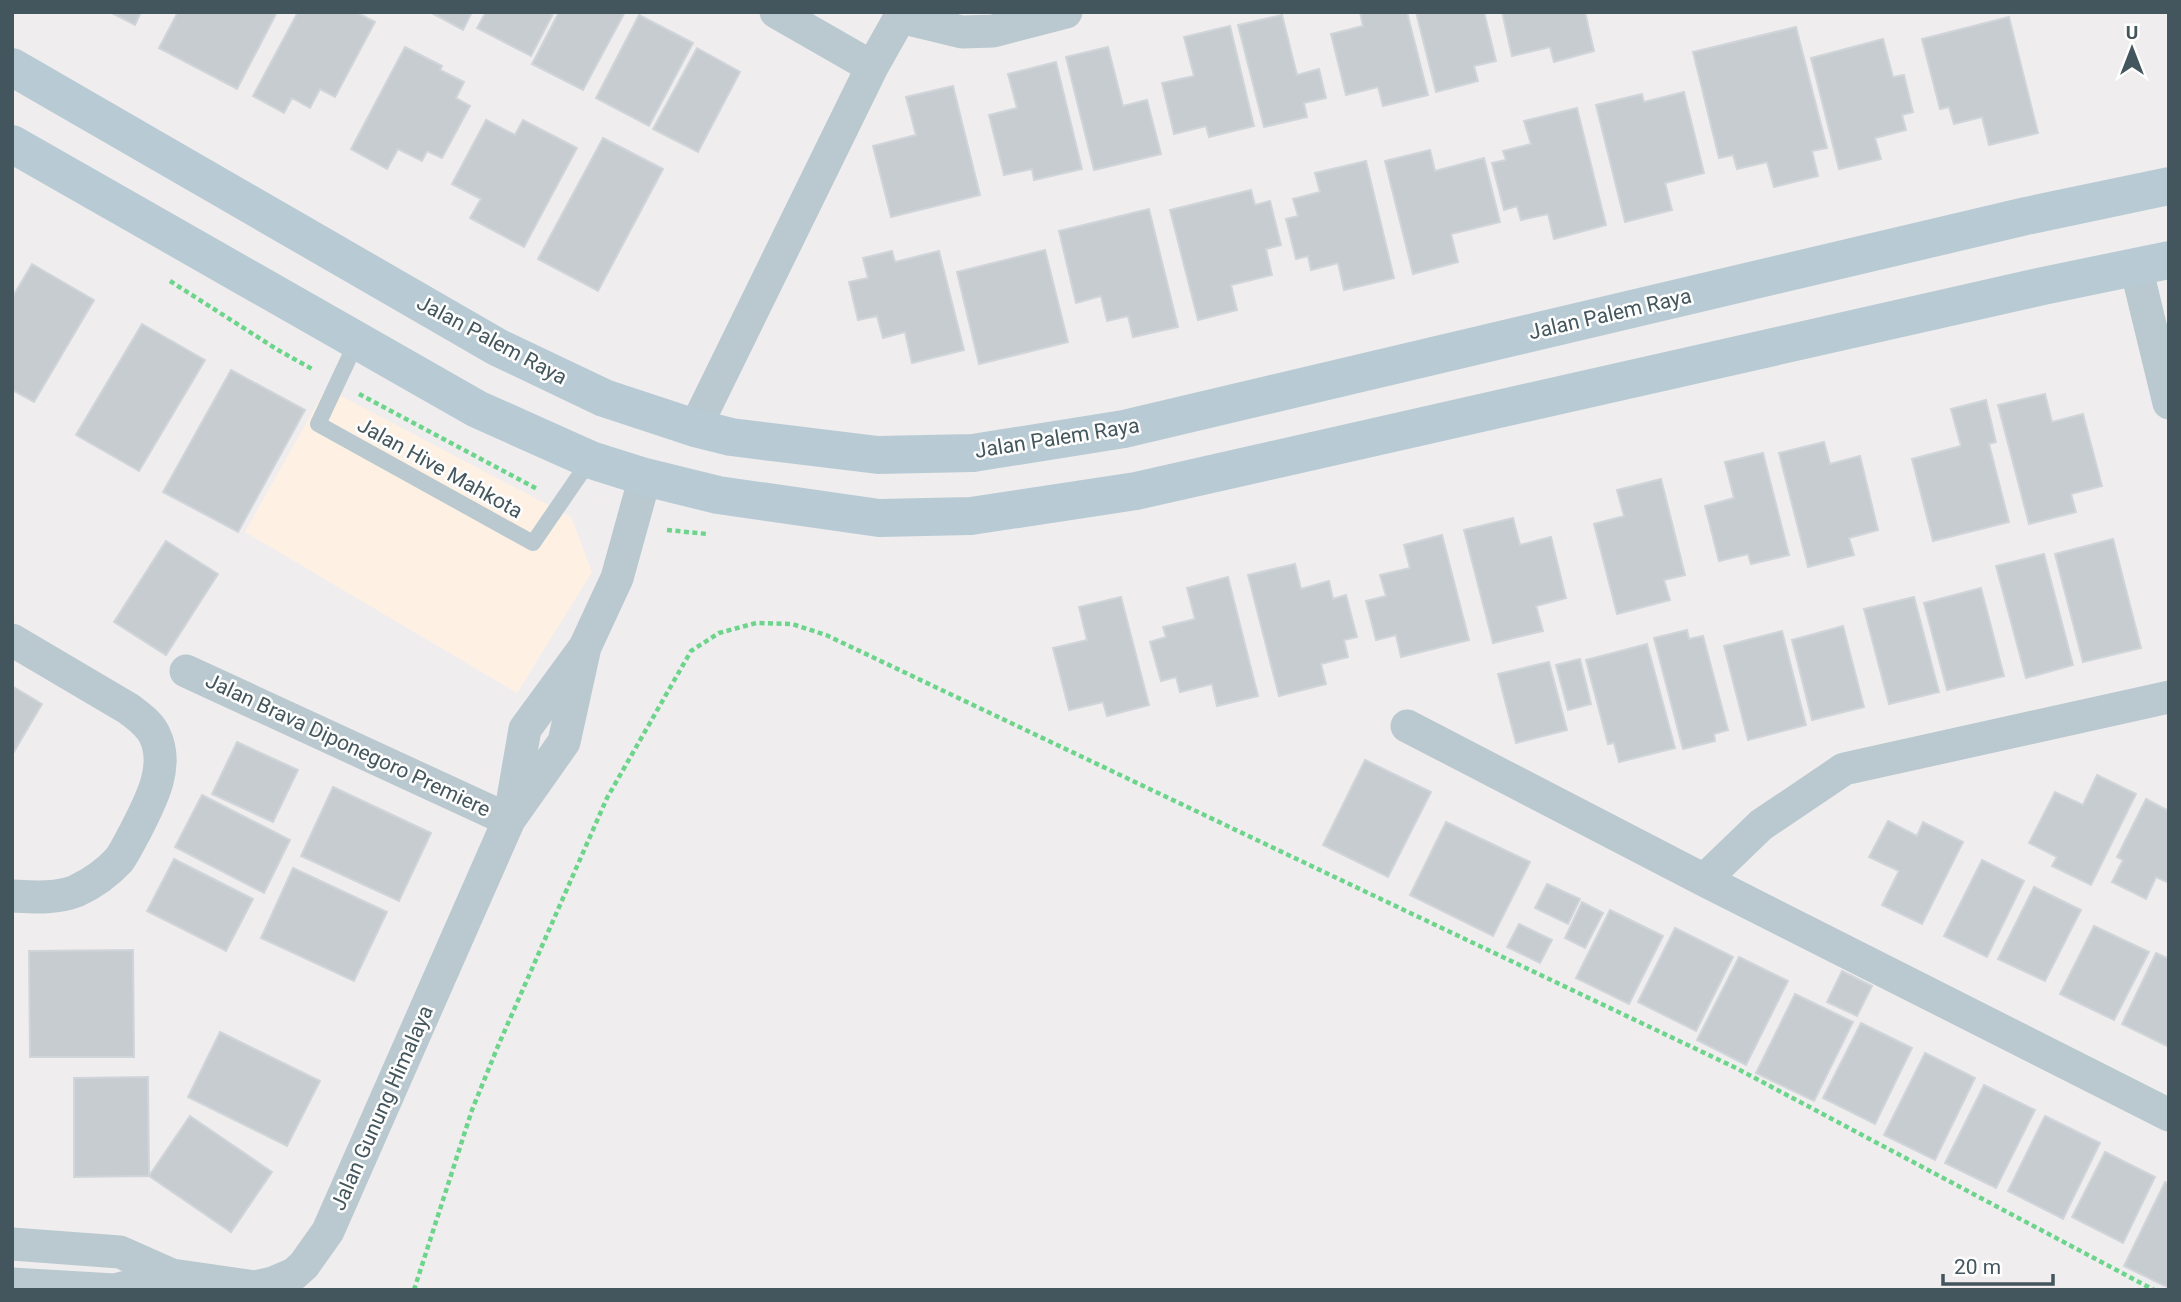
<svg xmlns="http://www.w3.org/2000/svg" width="2181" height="1302" font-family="Roboto,sans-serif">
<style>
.commercial{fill:#fef1e4}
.building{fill:#c7ccd1;stroke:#d0d5da;stroke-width:2}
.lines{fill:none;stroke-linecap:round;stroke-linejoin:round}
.path{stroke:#6ad68b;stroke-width:4.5;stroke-dasharray:5 3.5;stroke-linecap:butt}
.lane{stroke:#b9c9cf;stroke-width:16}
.street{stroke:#b9c9cf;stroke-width:33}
.secondary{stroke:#b8cbd4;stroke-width:38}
.labels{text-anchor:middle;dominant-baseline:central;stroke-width:5;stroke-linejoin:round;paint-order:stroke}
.street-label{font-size:21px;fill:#43565d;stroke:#fff}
</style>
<rect width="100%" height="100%" fill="#f0edee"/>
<path class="commercial" d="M326,388L571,517L592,572L517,693L245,532Z"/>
<path class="building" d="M110,12H141L135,25Z
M178,12H277L237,89L159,48Z
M298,12H356L375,22L335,97L320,89L310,108L292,98L284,113L253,96Z
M430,12H472L463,30Z
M486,12H554L531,56L477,28Z
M559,12H625L583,90L532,64Z
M1360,12H1407L1428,95L1383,106L1378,87L1346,95L1331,34L1363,26Z
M1416,12H1484L1496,61L1474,66L1478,81L1436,92Z
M1502,12H1585L1594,51L1554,62L1550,47L1512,56Z
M639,15L693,43L649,126L596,98Z
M1282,15L1297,75L1319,69L1326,98L1304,103L1307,117L1264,127L1238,25Z
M2009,17L2038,133L1989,145L1982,117L1954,124L1949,107L1940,109L1922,39Z
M1230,26L1254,126L1209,137L1206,126L1174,134L1162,83L1194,76L1184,37Z
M1796,27L1827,148L1812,151L1818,176L1774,187L1767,162L1737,169L1733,155L1719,158L1693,52Z
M1883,39L1893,77L1904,75L1913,112L1902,115L1906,130L1875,138L1881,159L1839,169L1811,58Z
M405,47L442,66L440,70L464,82L456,98L470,106L442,158L427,151L422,161L398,149L387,169L351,149Z
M1108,47L1123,106L1147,100L1161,154L1094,170L1066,57Z
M697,48L740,72L698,152L653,129Z
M1056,62L1082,169L1034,180L1032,169L1004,175L989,115L1017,108L1008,74Z
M953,86L980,195L891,217L873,146L916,135L906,97Z
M1684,92L1704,173L1665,183L1672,210L1625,222L1596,105L1642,94L1644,102Z
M1577,108L1606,225L1554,239L1548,214L1521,220L1517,206L1504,210L1492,163L1506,160L1503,151L1531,144L1524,121Z
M486,120L515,135L523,120L577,148L524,247L470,218L481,199L452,184Z
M603,138L663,169L598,291L538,259Z
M1430,150L1435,171L1484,158L1500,222L1451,234L1458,262L1413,274L1385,161Z
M1366,161L1394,278L1344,290L1338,263L1311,270L1308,256L1296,259L1286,219L1298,216L1293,199L1320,192L1315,173Z
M1251,190L1255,205L1270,201L1281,245L1266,249L1272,275L1231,285L1237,310L1198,320L1170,210Z
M1149,209L1178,327L1133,337L1128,316L1107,321L1101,296L1076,303L1059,231Z
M1045,250L1068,342L979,364L957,272Z
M892,251L895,262L939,251L964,350L912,363L905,332L883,338L877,316L858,320L849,282L868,278L863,258Z
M32,264L94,300L34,402L12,390V298Z
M142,324L205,360L139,471L76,435Z
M231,370L305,410L238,532L163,492Z
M2045,394L2052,422L2083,414L2102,486L2071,494L2076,512L2029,524L1998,405Z
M1986,400L1996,442L1989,444L2009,522L1933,541L1912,459L1961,446L1951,409Z
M1824,442L1830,464L1860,456L1878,530L1849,538L1854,555L1808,567L1779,453Z
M1763,453L1789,555L1751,564L1748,554L1719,561L1705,506L1734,498L1725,462Z
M1661,479L1685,575L1664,580L1670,600L1617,614L1594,524L1624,516L1617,490Z
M1513,518L1520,545L1551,537L1566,598L1536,606L1543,631L1493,643L1464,530Z
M1442,535L1469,640L1401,657L1396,635L1376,640L1366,601L1386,596L1380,575L1410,568L1404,545Z
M2113,539L2141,648L2083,662L2055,554Z
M166,541L218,574L166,655L114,622Z
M2044,554L2073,665L2026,678L1996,566Z
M1295,564L1301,589L1329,581L1333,599L1346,595L1357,637L1344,640L1348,657L1321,664L1326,684L1279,696L1248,575Z
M1228,577L1258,696L1217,706L1212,684L1180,692L1176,677L1161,681L1150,642L1166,637L1163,627L1195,619L1187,588Z
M1981,588L2004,676L1947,690L1924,603Z
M1121,597L1149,705L1107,716L1103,702L1069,710L1053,648L1087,640L1079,607Z
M1914,597L1939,692L1889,704L1864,609Z
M1843,626L1864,707L1812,720L1792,640Z
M1687,630L1689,639L1703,636L1728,730L1714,734L1715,741L1683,749L1654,638Z
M1782,631L1806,725L1748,740L1724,646Z
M1647,644L1675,748L1619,762L1614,743L1608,744L1586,660Z
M1580,659L1591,704L1568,710L1556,665Z
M1549,662L1567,730L1516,743L1498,674Z
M12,686L42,704L12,755Z
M237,742L298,770L273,822L212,794Z
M1365,760L1431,792L1388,877L1323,845Z
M2097,775L2136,794L2091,885L2052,866L2057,857L2029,843L2055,792L2083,805Z
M333,787L431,833L399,901L301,856Z
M202,795L290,840L264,893L175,847Z
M2146,799L2169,811V883L2156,877L2146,899L2112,882L2123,860L2117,857Z
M1888,821L1917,836L1923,822L1963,842L1922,924L1882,905L1899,871L1869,857Z
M1446,822L1530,862L1493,936L1410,895Z
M174,859L253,899L226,951L147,911Z
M1982,860L2024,881L1987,957L1944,936Z
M293,868L387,912L354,981L261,938Z
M1547,884L1580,899L1568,924L1535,908Z
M2034,887L2081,910L2045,981L1998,959Z
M1582,902L1603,913L1585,948L1565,938Z
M1610,910L1663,936L1629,1004L1576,978Z
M1519,924L1552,940L1540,963L1507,947Z
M2094,926L2149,952L2114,1020L2060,994Z
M1675,928L1733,957L1696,1031L1638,1002Z
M133,950L134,1057H30L29,951Z
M2156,953L2169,959V1047L2122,1024Z
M1739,957L1788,981L1746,1065L1697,1040Z
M1842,971L1872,986L1857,1016L1827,1002Z
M1795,994L1853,1022L1814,1101L1756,1073Z
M1861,1023L1912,1048L1875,1124L1823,1098Z
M220,1032L320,1081L287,1146L188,1097Z
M1925,1053L1975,1078L1935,1160L1884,1135Z
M148,1077L149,1176L74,1177V1078Z
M1984,1085L2035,1110L1996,1188L1945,1163Z
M190,1116L272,1172L231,1232L149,1176Z
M2045,1116L2100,1143L2063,1219L2008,1191Z
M2105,1152L2155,1177L2123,1243L2072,1217Z
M2165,1182L2169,1184V1288L2124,1266Z"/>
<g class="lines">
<path class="path" d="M170,281L278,350L314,370
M359,394L539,490
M667,530L707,534
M414,1290L472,1110L498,1046L607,798L691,651L719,633L756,623L792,624L826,635L1736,1068L2154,1290"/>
<path class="lane" d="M357,341L318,424L533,543L590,460"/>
<path class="street" d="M776,12L872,67
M900,17L962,32L993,31L1066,12
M2136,267L2169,403
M695,428L872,67L903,12
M12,640L129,709C139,717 150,724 155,736C170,768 149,804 135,832C130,841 125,852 119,860C108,872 91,884 76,891C56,899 33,897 12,896
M186,671L509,820
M1407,726L1704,880L2169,1115
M511,810L525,729L585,647L617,578L645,477
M1704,880L1761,825L1844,769L2169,697
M12,1244L120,1252L172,1275L254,1287L273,1283L294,1274L304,1265L328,1231L509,820L564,742L585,647
M12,1284L115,1290L172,1275"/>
<path class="secondary" d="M12,67L497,347L604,398L695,428L731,437L878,455L973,453L1124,429L2026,216L2169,186
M12,144L477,409L591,460L645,477L718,495L879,518L971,516L1136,491L2043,286L2169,260"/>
</g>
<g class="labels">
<g class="street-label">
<text transform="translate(1610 314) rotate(-13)">Jalan Palem Raya</text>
<text transform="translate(492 340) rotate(28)">Jalan Palem Raya</text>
<text transform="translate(1057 438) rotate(-9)">Jalan Palem Raya</text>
<text transform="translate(440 468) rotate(29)">Jalan Hive Mahkota</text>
<text transform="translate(348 745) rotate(25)">Jalan Brava Diponegoro Premiere</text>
<text transform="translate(382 1108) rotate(-66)">Jalan Gunung Himalaya</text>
</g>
</g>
<rect width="2181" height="1302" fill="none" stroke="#43565d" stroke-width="28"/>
<g transform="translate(2132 49)" stroke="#ffffff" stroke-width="5" paint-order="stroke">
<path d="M0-5L12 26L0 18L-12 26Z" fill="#43565d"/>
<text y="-10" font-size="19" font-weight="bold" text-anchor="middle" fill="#43565d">U</text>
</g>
<path d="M1943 1274v10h110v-10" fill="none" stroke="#43565d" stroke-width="3.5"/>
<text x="1954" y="1274" font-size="21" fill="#43565d" stroke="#ffffff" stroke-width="5" paint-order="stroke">20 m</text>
</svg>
